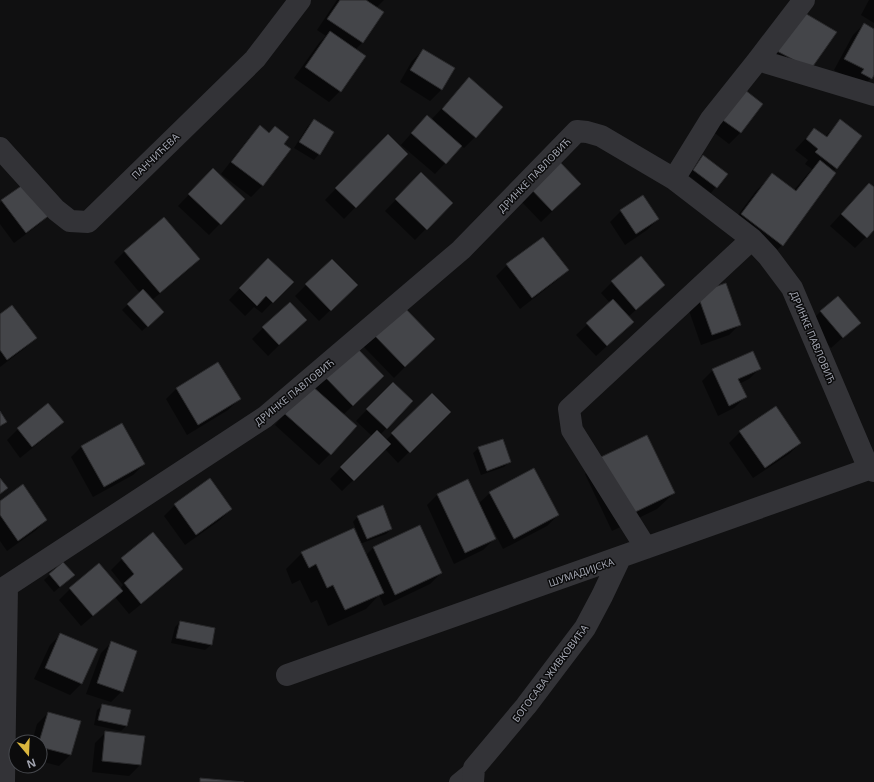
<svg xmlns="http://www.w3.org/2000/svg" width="874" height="782" font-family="'Noto Sans',sans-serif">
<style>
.shadow{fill:#0007}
.building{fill:#444549;stroke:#2a2a2c}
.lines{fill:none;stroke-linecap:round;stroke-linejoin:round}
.lane{stroke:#333337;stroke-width:16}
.street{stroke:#333337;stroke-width:22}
.labels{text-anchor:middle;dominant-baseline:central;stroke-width:3;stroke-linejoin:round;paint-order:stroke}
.street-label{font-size:10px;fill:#a2a5b0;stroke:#0b0b0c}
</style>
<rect width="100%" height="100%" fill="#101011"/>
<path class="shadow" d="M337,0H384L376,8L363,42L355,50L340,91L329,102L294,78L319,43L326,36L317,30Z
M869,0H874V23L861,15Z
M788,22L799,79L764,61Z
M864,24L874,30V73L871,78L860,89L853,81L834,70L853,35Z
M423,50L454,69L441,90L430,101L400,82L412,61Z
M469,79L502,107L475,137L464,148L461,146L435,174L401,145L416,128L431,120Z
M761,104L740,133L729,144L707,127Z
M314,120L319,154L314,160L294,148L308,126Z
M840,121L836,168L782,245L766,261L726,231L756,191L773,174L794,190L812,169L805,164L808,160L795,150L814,129L825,137Z
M260,127L290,150L262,186L251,197L221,174L249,138Z
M377,146L407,154L344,219L325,200Z
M704,156L726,174L711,193L688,175Z
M559,163L569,195L541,222L520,200Z
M421,174L451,203L415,240L385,211Z
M202,181L244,199L209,235L178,206Z
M874,189V229L855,248L830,226L858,195Z
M643,196L658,219L647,230L625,245L610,222L621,211Z
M2,201L49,214L38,225L14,243L0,224V203Z
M543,238L567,270L556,281L520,309L496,276L507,265Z
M125,251L199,259L188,270L152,300L157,317L142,331L122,310L140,293L114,262Z
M268,259L292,282L262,313L254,307L245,316L229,300Z
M612,282L664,285L628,317L633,322L596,356L576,335L610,303L601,293Z
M306,285L345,296L319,321L295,296Z
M698,294L740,324L729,335L701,345L687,305Z
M821,311L859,323L831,348L810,322Z
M0,315L36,337L25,348L0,367Z
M305,320L268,356L252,339L263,328Z
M374,335L422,350L394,378L363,346Z
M760,368L749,379L739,384L745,397L734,408L718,416L702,381L713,370Z
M326,378L372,387L343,415L330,454L319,465L275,425L300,397L315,389Z
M177,388L239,399L228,410L187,435L166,399Z
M382,394L412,401L380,435L386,440L432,395L449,412L398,463L385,449L342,491L330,479L372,436L356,421Z
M48,405L62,422L51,433L20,458L7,440L18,429Z
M740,432L800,443L789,454L753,478L729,443Z
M82,446L144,464L133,475L93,497L71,457Z
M479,448L510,461L504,467L481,475L473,453Z
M601,457L674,493L657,509L612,531L585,474Z
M490,493L558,515L547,526L503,549L487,518L485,519L494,539L483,550L454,564L427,505L438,494L478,504Z
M0,502L46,520L35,531L7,551L0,541Z
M175,505L231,509L220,520L185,545L164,516Z
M358,516L391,529L386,534L360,544L365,556L373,548L441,573L430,584L384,606L379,595L366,609L328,626L317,600L311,603L300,580L292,584L286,569L302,553L358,534L353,522Z
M153,534L182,569L171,580L129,614L115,597L81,626L59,600L70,589H120L123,585L111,570L122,559Z
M63,563L68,580L54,592L44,580Z
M180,622L211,645L205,650L171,643L175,627Z
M61,634L81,684L70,695L34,679L50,645Z
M112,642L122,691L111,702L86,694L101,653Z
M103,705L126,726L121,731L94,725L97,710Z
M48,713L79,722L70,755L59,766L40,761V742H32L37,724Z
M106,732L144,737L140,765L129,776L92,772L95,743Z"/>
<path class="building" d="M340,0H366L384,12L363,43L327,19Z
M798,9L837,32L811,69L775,50Z
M864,23L874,29V75L872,79L861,73L864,69L844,59Z
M330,31L366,56L341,92L305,67Z
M423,49L455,68L442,90L410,70Z
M469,77L503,107L476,138L442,109Z
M740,86L763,104L741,133L717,116Z
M427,115L462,146L446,164L411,133Z
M314,119L334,132L320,155L299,142Z
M840,119L862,136L837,169L815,152L818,149L806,139L814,128L827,137Z
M260,125L269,133L275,126L289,137L284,144L291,149L263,186L231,162Z
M388,134L408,154L356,208L335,188Z
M703,155L728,174L717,188L693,170Z
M820,160L836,173L783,246L741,214L772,173L796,191Z
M559,161L581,184L552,211L530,188Z
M213,168L245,199L221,225L188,194Z
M421,172L453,203L427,230L395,199Z
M27,182L51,214L26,233L1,200Z
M869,183L874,187V230L867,238L841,214Z
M643,195L659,219L636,234L620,210Z
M164,217L200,259L160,293L124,251Z
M543,237L569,270L532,298L506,264Z
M641,256L665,285L636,310L611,281Z
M268,258L294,282L273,303L266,296L257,306L239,288Z
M332,259L358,285L331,311L305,284Z
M726,283L741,325L712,335L697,293Z
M143,289L164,312L148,327L127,304Z
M838,296L861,323L843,338L820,311Z
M613,299L634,322L607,346L586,323Z
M290,302L307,320L279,345L262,327Z
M12,305L37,338L7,360L0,350V314Z
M403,306L435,339L405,367L373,334Z
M357,348L384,376L353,406L325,377Z
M753,351L761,369L738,379L747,397L729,406L712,369Z
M218,362L241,399L198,425L176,388Z
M393,382L413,401L387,429L366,409Z
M311,385L357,426L331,455L285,414Z
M432,393L451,412L410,453L391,433Z
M48,403L64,422L32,447L17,428Z
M776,406L801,443L765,468L739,431Z
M0,411L7,422L0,426Z
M122,423L145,464L104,487L81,446Z
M377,430L391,444L354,481L340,467Z
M647,435L675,493L629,515L601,457Z
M503,439L511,462L487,471L478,447Z
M534,468L559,515L514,539L489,492Z
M0,478L8,488L0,494Z
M210,478L232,509L196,535L174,504Z
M468,479L496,539L465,553L437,494Z
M23,484L47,520L18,541L0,515V501Z
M383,505L392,529L367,539L357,516Z
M420,525L442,573L395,595L373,547Z
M354,528L384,593L345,610L333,585L327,588L316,564L309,568L301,552Z
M153,532L183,569L141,604L124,583L134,574L121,558Z
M63,562L75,575L60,587L49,574Z
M99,563L123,591L93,616L69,588Z
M180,621L215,628L212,645L176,638Z
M60,633L98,649L82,684L45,668Z
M111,641L137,651L123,692L97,683Z
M102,704L131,710L127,726L98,720Z
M48,712L81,721L71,755L40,747L39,742Z
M105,731L145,736L141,765L102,761Z
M200,778L244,782H200Z"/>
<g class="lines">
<path class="lane" d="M457,782L474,768"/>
<path class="street" d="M758,60L874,95
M0,148L56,210L70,221L88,222L255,59L300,0
M674,179L711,119L758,60L804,0
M646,548L572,430L569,409L752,239
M287,675L874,467
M4,782L7,586L265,417L461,250L577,131L587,132L601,136L674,179L752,239L768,256L792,288L869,469L874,471
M473,782L474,768L526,706L585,628L602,596L620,558"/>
</g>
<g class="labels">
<g class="street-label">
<text transform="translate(155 156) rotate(-44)">ПАНЧИЋЕВА</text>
<text transform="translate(534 175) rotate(-46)">ДРИНКЕ ПАВЛОВИЋ</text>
<text transform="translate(813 337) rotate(67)">ДРИНКЕ ПАВЛОВИЋ</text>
<text transform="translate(294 392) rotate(-39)">ДРИНКЕ ПАВЛОВИЋ</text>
<text transform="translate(581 572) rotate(-19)">ШУМАДИЈСКА</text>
<text transform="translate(550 673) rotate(-53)">БОГОСАВА ЖИВКОВИЋА</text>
</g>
</g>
<g transform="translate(28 754) rotate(161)"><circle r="19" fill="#0b0b0c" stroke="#47494e"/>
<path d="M0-3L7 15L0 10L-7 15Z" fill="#dab63e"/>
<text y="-6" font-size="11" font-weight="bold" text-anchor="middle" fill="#a2a5b0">N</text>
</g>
</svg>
